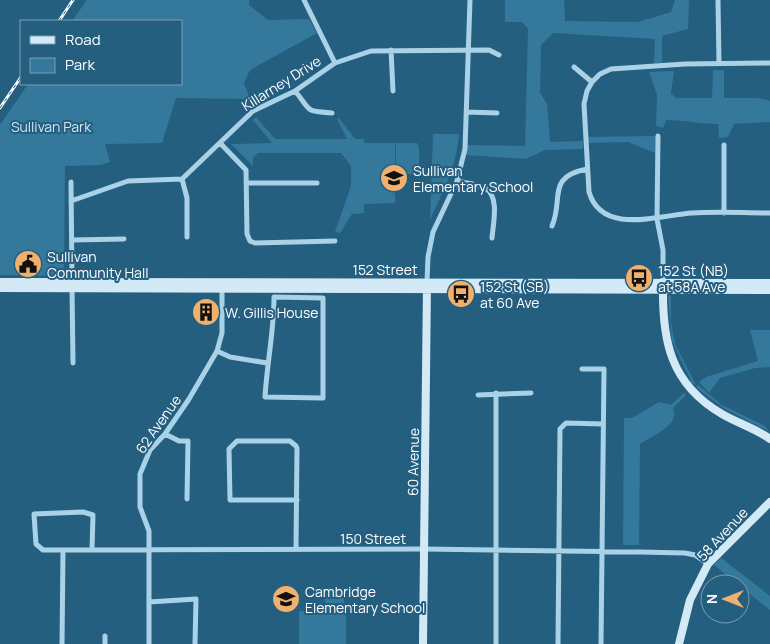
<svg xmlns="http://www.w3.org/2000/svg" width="770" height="644" font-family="Manrope,sans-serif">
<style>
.green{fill:#34789c}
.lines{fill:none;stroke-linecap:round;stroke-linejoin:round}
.street{stroke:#aad2e7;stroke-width:5}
.secondary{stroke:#d4e9f6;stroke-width:8}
.rail-casing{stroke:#fff;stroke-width:3}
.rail{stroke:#245f80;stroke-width:1;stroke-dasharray:4;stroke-linecap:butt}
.labels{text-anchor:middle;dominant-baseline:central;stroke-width:4;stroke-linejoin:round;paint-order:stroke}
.street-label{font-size:14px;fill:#fff;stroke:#245f80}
.park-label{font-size:14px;fill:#cee8f5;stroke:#245f80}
.poi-label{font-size:14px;fill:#fff;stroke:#245f80;text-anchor:start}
</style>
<rect width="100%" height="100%" fill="#245f80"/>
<path class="green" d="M87,0H249V5L268,20L309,19L317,33L250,70L244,83L250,99L176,98L162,143L105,144L110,162L100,165L65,166L64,276L0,275V125L28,84H181V21H72Z
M505,0H564L565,21L638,22L671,12L675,0H689L688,29L662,36V63H654L655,39L553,33L541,45L540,93L547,104L550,142L583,141V149L545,150L526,159L466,155L467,145L525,146L528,29L522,22H505Z
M713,70H724V98H758L770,101V122L734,124L728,137L719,138L718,124C700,124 685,120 666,120L663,128L656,126L657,95L649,72L674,71L671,93L676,98H712Z
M256,117L275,139H347L337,119L339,118L355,139H364V143H395V203L364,204V213L352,214L340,233L335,232L351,186V166L341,153H258L253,158V166L231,144L272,143L253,120Z
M433,134H459C456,168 444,189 430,220Z
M656,136L655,153L628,142L587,143V137Z
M396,143H417L419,148V174H396Z
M668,295L671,297V322L675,344L696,385L692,383L672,341Z
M750,330H770V367L755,368L720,378L709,393L699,382L706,377L758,361Z
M698,385L722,405L765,426L770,432L725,409L699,390L696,387Z
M684,393L686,395L673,408C680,426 653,435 640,444L639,545H623L624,418H632L659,402L671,405Z
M721,558L770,596V610L714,565Z
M325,591H344V603H325Z
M299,611H346V644H299Z"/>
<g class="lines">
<path class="street" d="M304,0L335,63
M718,0L719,63
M391,50L393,91
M770,63L685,64L611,69L600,74L592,82L587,91L584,104L589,192C602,236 660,215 692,213C718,211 744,213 770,213
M574,67L592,82
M295,91C312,111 303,111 332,113
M467,112L497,113
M658,136L657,219L663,250V282
M220,143L246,170L247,234L250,241L255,243L335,241
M182,179L187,198V237
M457,181C465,183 477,184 485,188C500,196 493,224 492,238
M247,183H317
M71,201L128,181L182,179L253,111L295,91L335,63L371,51L489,50L499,55
M724,213V145
M552,226C564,198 546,177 587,169
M72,240L124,239
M427,281L428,257L433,232L457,181L465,149L470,0
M68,284L72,278L71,182
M72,288L73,363
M274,297L323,298V398L265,397C267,363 274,331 274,297Z
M217,351L230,357L267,363
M582,369H604L601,644
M478,395L531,393
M165,434L179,441H188L187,499
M296,549L297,448L296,446L290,441H237L229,449L230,500H297
M92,550L93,515L83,512L34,514L36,544L43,550L424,549L640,552L685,553L695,555L708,564
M149,602L196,599L195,644
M62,644L63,551
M105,644V636
M149,644V531L140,507V474L150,450L165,434L189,399L217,351L222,333V288
M496,644V393
M558,644L560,429L566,423L603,424"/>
<path class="secondary" d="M0,282L770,283
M663,285C662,340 670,384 722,414C737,423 755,428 770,439
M0,288L770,290
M423,644L427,284
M679,644L690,600L708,564L770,502"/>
<g class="rail-casing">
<path id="rail" d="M59,21L73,0
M0,108L21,77"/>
</g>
<use href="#rail" class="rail"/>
</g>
<defs>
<g id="school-disc" transform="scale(1.4375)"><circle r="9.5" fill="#f1b16e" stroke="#245f80"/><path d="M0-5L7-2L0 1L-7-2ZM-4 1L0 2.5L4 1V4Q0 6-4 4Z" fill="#111"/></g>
<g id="civic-disc" transform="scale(1.4375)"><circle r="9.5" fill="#f1b16e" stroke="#245f80"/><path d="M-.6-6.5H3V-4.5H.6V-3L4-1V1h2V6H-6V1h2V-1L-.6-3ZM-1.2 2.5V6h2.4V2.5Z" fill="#111"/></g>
<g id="bus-disc" transform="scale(1.4375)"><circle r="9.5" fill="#f1b16e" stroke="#245f80"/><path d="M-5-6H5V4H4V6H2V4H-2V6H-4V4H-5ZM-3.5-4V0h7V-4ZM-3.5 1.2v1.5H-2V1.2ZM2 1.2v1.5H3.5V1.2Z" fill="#111"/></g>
<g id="building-disc" transform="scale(1.4375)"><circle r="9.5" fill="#f1b16e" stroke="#245f80"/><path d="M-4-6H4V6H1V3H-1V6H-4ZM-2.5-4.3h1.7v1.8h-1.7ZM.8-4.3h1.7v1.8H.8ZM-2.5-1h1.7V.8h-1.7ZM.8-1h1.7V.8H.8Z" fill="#111"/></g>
</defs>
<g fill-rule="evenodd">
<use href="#school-disc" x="394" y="178"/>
<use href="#civic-disc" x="28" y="264"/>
<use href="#bus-disc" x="639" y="278"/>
<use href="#bus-disc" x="461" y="294"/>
<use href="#building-disc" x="206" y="312"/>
<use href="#school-disc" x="286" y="599"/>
</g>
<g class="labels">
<g class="street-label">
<text transform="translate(281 83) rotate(-32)">Killarney Drive</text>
<text x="385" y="269">152 Street</text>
<text transform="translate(158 424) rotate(-55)">62 Avenue</text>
<text transform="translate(413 462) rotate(-89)">60 Avenue</text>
<text transform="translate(722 534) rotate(-47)">58 Avenue</text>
<text x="373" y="538">150 Street</text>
</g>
<g class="park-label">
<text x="51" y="126">Sullivan Park</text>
</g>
<g class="poi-label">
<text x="413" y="170">Sullivan<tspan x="413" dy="16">Elementary School</tspan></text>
<text x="47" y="256">Sullivan<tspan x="47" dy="16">Community Hall</tspan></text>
<text x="658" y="270">152 St (NB)<tspan x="658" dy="16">at 58A Ave</tspan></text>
<text x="480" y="286">152 St (SB)<tspan x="480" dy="16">at 60 Ave</tspan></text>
<text x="225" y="312">W. Gillis House</text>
<text x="305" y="591">Cambridge<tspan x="305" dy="16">Elementary School</tspan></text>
</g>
</g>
<rect x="20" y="20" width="162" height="65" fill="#245f80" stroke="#7c9fb3"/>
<rect x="30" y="36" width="25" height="8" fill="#d4e9f6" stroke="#7c9fb3"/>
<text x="65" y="45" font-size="15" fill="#ffffff">Road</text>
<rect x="30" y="58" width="25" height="15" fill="#34789c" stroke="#7c9fb3"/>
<text x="65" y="70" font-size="15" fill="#ffffff">Park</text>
<g transform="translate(725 599) rotate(270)"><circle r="24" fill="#245f80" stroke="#7c9fb3"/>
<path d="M0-4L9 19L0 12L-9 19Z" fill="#f1b16e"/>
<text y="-8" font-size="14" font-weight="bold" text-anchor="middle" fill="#ffffff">N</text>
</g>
</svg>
